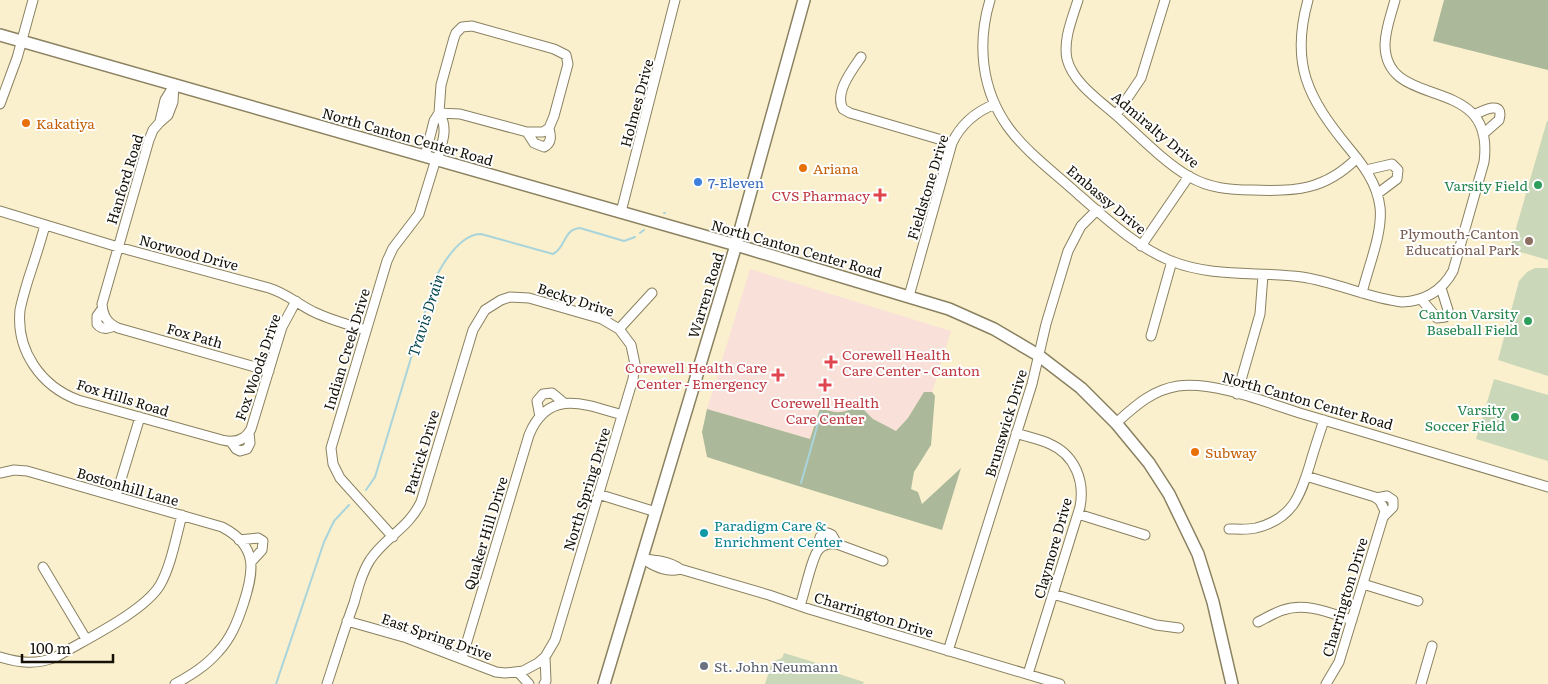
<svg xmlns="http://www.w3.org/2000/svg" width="1548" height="684" font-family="Literata,serif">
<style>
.medical{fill:#f9e0d8}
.green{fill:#cad7b9}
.forest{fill:#abb89a}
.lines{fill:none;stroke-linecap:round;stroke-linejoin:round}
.stream{stroke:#a9d4db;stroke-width:2}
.minor-casing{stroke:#8a8161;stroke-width:11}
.major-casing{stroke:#8a8161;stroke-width:14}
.minor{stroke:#fff;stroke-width:9}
.major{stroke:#fff;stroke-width:11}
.food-dot{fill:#e8710a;stroke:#fff;stroke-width:2}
.shop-dot{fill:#3f7fe0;stroke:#fff;stroke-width:2}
.leisure-dot{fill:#2e9e5b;stroke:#fff;stroke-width:2}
.health-dot{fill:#e0444e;stroke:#fff;stroke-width:2}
.education-dot{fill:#8d6e63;stroke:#fff;stroke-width:2}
.culture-dot{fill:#0f9aa8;stroke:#fff;stroke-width:2}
.worship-dot{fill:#6b7280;stroke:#fff;stroke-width:2}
.labels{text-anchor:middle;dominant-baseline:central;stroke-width:4;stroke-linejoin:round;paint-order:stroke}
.street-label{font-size:14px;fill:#151106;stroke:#fff}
.food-label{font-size:14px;fill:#c56008;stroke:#fff;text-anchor:start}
.shop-label{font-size:14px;fill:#366cbe;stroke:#fff;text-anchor:start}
.leisure-label{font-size:14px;fill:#27864d;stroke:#fff;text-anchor:end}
.health-label{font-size:14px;fill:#be3a42;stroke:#fff;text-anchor:end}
.education-label{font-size:14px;fill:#785e54;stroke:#fff;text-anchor:end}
.culture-label{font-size:14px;fill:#0d838f;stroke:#fff;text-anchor:start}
.worship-label{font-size:14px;fill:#5b616d;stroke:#fff;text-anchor:start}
.water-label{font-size:15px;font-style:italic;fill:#084850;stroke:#fff}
</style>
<rect width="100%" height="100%" fill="#faf0cd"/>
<path class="medical" d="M750,269L951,331L918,438L819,408L810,439L707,409Z"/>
<path class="green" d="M1547,121H1548V260L1510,249Z
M1535,268H1548V376L1498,360L1519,281L1527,272Z
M1494,379L1548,395V461L1476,439Z
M784,653L833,668L839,674L864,682L863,684H765L772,662L782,658Z"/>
<path class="forest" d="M1444,0H1548V70L1433,41Z
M924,392H932L935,396L931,445L914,472L911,489L918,492L922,504L961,468L942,530L795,485L707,457L702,432L707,409L810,439L820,408C838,414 842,414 859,405L873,419L896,431L908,418Z"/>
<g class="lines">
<path class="stream" d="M664,213H665
M640,233L644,230
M801,483L821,413
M366,490L375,477L434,282C441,265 460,234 481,234L553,254C566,248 563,229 580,228L624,241L635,237
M276,684L324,542L334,521L349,505"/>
<g class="minor-casing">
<path id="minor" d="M990,0C977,43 981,89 1008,127C1027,153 1055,173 1079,195C1108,220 1135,246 1171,261C1214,278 1258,271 1302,277C1336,282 1368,298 1402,302C1424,301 1442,291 1453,271L1484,162C1496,71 1386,113 1385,45C1385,30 1391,15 1395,0
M1078,0C1072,19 1063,40 1067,59C1073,83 1099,100 1117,116C1137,134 1166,164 1190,177C1209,188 1230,190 1252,190C1295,192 1325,190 1357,158
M1308,0C1290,64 1308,98 1348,147C1363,165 1377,183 1380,207C1383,233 1368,267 1362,293
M861,57C852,70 834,93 843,109L850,113L952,143
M174,84L173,102L168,115L160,122L153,130L149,140L102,304C103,316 107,323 118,328L269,371
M0,104L17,58L33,0
M1116,115L1141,78L1165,0
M1474,115C1482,111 1505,99 1499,120L1483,134
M160,121L165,100L173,87
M527,132L534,143L544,147C552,143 551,136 549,128
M425,156L434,121L439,113L441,85L454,38L456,33L462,27L472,26L554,49L566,55L568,64L554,116L549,128L543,132H527L460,114L439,113
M437,160C442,144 449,128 439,113
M1366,170L1392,164L1398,170L1397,179L1377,194
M0,211L118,247L269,288C286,293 299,305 314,312C331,320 349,325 366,330
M621,212L675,0
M45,225C40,244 34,262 28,280C25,290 22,300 20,310C16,351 41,386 78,400L222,440C234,443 245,441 251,429L282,327L296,301
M1141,246L1189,176
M909,296L952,143C961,124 975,112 995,104
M1421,299L1437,318L1445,317L1448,310L1441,288
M102,309L97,316V324C102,330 107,329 114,326
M619,329L652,293
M1151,336L1172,261
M1237,394L1260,314L1263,275
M540,417L537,401L543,394L552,393L564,403
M1116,423C1135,406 1152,390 1178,386C1215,381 1267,403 1303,414C1385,438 1467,463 1548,487
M1016,433C1027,437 1040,439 1050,444C1075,455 1085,481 1080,507L1028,674
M231,442L236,449L240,451L247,449L250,443L249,432
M0,473L14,470L27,471L222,527C259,546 254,572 243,605C237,623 231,638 218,652C206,666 191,675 175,684
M1306,476L1375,497L1380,501L1385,511L1339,662L1326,684
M598,494L656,512
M116,496L140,417
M1376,498L1387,496L1393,500V507L1384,516
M1078,514L1145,535
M1229,529C1237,529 1247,530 1256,528C1292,519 1300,497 1310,464C1314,450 1319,435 1324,420
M393,537L340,478L333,464L331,448L387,261L393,248L419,214L436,159
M239,540L258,538L263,541L262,550L251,562
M818,550L820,537L828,533L832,535L837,544
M642,559C655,560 669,561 680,569L769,595L809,609L1060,684
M646,561C656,567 668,573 680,569
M43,567L86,639
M1363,584L1418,601
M1053,594L1156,625L1179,628
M800,606C804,595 812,556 819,549C824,544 830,543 837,544L883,561
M1258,622C1266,618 1274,613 1283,610C1306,602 1330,613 1352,620
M948,651L1032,384L1046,324L1068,251L1081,226L1097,210
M0,657C20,663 36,665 56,657C84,640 144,612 160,585C171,566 176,537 182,515
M462,658L529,435C548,388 585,404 622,415
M518,672L529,684
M327,684C336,657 344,630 354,603C358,588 362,573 370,560C385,537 408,529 421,502L473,330L485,310L501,300L510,297L529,298L602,319L619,329L631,345L635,364L633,379L555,640L545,657L538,663L523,671L505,673L496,672L407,638L347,621
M544,684L546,681L545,657
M1421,684L1432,646"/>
</g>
<g class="major-casing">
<path id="major" d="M0,35L736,245L949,309L994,329L1038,355L1081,388L1116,423L1149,463L1169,494L1198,554L1213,602L1232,684
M604,684L736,245L804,0"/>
</g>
<use href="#minor" class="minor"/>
<use href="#major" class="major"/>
</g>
<g class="food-dot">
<circle cx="26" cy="123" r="5"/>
<circle cx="803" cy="168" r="5"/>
<circle cx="1195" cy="452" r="5"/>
</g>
<circle class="shop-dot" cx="698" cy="182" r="5"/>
<g class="leisure-dot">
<circle cx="1538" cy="185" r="5"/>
<circle cx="1528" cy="321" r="5"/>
<circle cx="1515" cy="417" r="5"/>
</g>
<g class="health-dot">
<path d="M877.5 187.5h5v5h5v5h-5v5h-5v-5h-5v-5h5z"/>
<path d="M828.5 354.5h5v5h5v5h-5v5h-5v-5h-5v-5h5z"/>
<path d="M775.5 367.5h5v5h5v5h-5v5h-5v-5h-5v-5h5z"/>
<path d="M822.5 377.5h5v5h5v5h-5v5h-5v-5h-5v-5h5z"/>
</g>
<circle class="education-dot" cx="1529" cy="241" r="5"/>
<circle class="culture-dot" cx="704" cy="533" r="5"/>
<circle class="worship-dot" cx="704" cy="666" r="5"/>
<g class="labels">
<g class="street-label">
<text transform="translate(636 103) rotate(-75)">Holmes Drive</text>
<text transform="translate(1156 129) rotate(40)">Admiralty Drive</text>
<text transform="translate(408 136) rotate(16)">North Canton Center Road</text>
<text transform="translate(124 179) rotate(-73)">Hanford Road</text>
<text transform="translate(927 187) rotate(-73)">Fieldstone Drive</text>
<text transform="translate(1107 199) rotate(40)">Embassy Drive</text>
<text transform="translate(797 248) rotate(16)">North Canton Center Road</text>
<text transform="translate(189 252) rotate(15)">Norwood Drive</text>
<text transform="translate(705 295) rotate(-73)">Warren Road</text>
<text transform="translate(576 299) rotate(18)">Becky Drive</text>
<text transform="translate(195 335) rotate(16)">Fox Path</text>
<text transform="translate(346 349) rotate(-73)">Indian Creek Drive</text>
<text transform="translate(257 367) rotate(-71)">Fox Woods Drive</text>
<text transform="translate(123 397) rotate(17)">Fox Hills Road</text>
<text transform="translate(1308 400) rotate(16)">North Canton Center Road</text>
<text transform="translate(1005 423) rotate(-73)">Brunswick Drive</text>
<text transform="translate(421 452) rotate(-73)">Patrick Drive</text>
<text transform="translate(128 486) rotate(16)">Bostonhill Lane</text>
<text transform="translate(586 489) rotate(-73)">North Spring Drive</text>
<text transform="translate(485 533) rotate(-73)">Quaker Hill Drive</text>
<text transform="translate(1052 548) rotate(-74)">Claymore Drive</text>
<text transform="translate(1344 597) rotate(-73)">Charrington Drive</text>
<text transform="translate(874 614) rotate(17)">Charrington Drive</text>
<text transform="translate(437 636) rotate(19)">East Spring Drive</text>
</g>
<g class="food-label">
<text x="36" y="123">Kakatiya</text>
<text x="813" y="168">Ariana</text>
<text x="1205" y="452">Subway</text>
</g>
<g class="shop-label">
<text x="708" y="182">7-Eleven</text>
</g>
<g class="leisure-label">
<text x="1528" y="185">Varsity Field</text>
<text x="1518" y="313">Canton Varsity<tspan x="1518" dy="16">Baseball Field</tspan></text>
<text x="1505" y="409">Varsity<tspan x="1505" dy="16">Soccer Field</tspan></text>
</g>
<g class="health-label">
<text x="870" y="195">CVS Pharmacy</text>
<text x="842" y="354" text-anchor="start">Corewell Health<tspan x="842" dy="16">Care Center - Canton</tspan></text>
<text x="767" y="367">Corewell Health Care<tspan x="767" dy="16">Center - Emergency</tspan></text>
<text x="825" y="402" text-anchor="middle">Corewell Health<tspan x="825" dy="16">Care Center</tspan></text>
</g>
<g class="education-label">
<text x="1519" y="233">Plymouth-Canton<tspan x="1519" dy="16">Educational Park</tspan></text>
</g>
<g class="culture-label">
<text x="714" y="525">Paradigm Care &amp;<tspan x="714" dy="16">Enrichment Center</tspan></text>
</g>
<g class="worship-label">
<text x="714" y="666">St. John Neumann</text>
</g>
<g class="water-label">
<text transform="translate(425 315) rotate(-72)">Travis Drain</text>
</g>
</g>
<path d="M22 654v8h91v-8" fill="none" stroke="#151106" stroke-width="2.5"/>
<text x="30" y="654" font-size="15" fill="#151106" stroke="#ffffff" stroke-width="4" paint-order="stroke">100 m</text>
</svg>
